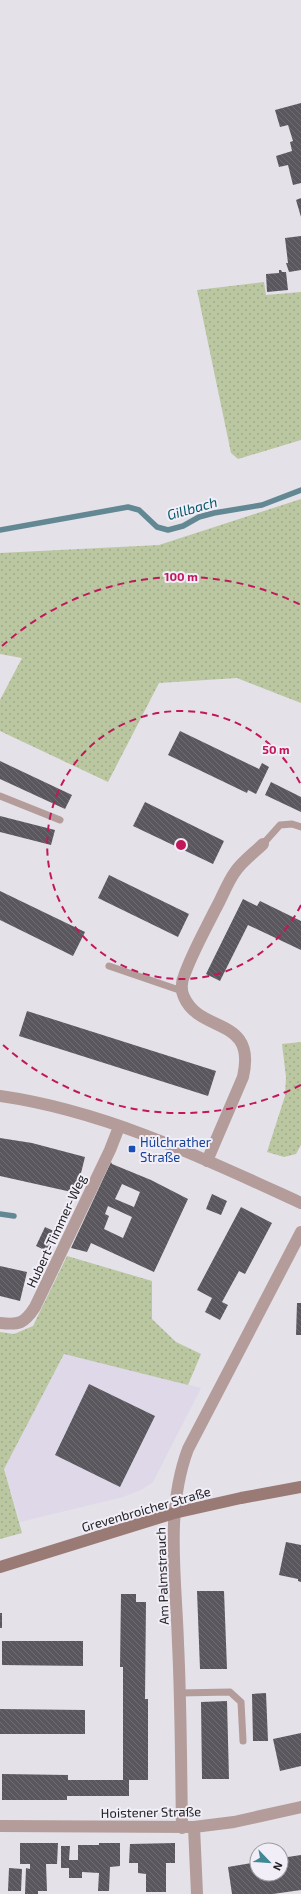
<svg xmlns="http://www.w3.org/2000/svg" width="301" height="1894" font-family="'Exo 2',sans-serif">
<style>
.built{fill:#ded8e8}
.green{fill:url(#green-dots)}
.lines{fill:none;stroke-linecap:round;stroke-linejoin:round}
.stream{stroke:#628893;stroke-width:5.5}
.building{fill:url(#building-back-hatch);fill-rule:evenodd}
.lane{stroke:#b39c99;stroke-width:7}
.street{stroke:#b39c99;stroke-width:12}
.secondary{stroke:#9a7a75;stroke-width:12}
.ring{fill:none;stroke:#c2185b;stroke-width:2;stroke-dasharray:7 5}
.transit-dot{fill:#1a4fb4;stroke:#f1eef7;stroke-width:1.5}
.labels{text-anchor:middle;dominant-baseline:central;stroke-width:4;stroke-linejoin:round;paint-order:stroke}
.transit-label{font-size:13px;fill:#164399;stroke:#f1eef7;text-anchor:start}
.street-label{font-size:13px;fill:#222124;stroke:#f1eef7}
.water-label{font-size:14px;font-style:italic;fill:#075867;stroke:#f1eef7}
.centre{fill:#c2185b;stroke:#f1eef7;stroke-width:2}
.ring-label{font-size:12px;text-anchor:middle;font-weight:bold;fill:#c2185b;stroke:#f1eef7;stroke-width:4;stroke-linejoin:round;paint-order:stroke}
</style>
<defs>
<pattern id="green-dots" width="8" height="8" patternUnits="userSpaceOnUse"><rect width="8" height="8" fill="#bac7a1"/><path d="M2 2h.1M6 6h.1" fill="none" stroke="#a0ab8a" stroke-width="1.8" stroke-linecap="round"/></pattern>
<pattern id="building-back-hatch" width="6" height="6" patternUnits="userSpaceOnUse"><rect width="6" height="6" fill="#5a575e"/><path d="M-1 5l2 2M0 0l6 6M5-1l2 2" fill="none" stroke="#6e6b71"/></pattern>
</defs>
<rect width="100%" height="100%" fill="#e4e1e9"/>
<path class="built" d="M64,1354L201,1388L153,1482L141,1490L123,1497L20,1522L4,1469Z"/>
<path class="green" d="M264,282L266,295L301,292V440L238,459L231,453L197,290Z
M301,499V703L237,678L159,683L108,782L0,731V700L22,658L0,654V553L159,545Z
M301,1042V1145L296,1154L284,1157L267,1152L285,1096L286,1077L282,1044Z
M67,1256L152,1281V1319L176,1342L201,1354L188,1385L64,1354L4,1469L22,1533L0,1539V1332L14,1334L33,1326Z"/>
<g class="lines">
<path class="stream" d="M0,530L128,507L139,510L157,527L168,530L183,526L199,517L214,513L262,505L301,490
M0,1214L14,1216"/>
</g>
<path class="building" d="M301,103V183L293,185L288,165L279,167L276,156L292,151L290,142L293,141L288,125L280,127L275,110Z
M301,198V217L296,200Z
M301,236V270L289,272L286,263H288L285,238Z
M279,270H281L282,272H286L288,290L267,292L266,274L279,273Z
M180,731L259,769L262,763L269,767L256,794L248,790L247,793L168,755Z
M0,761L72,795L65,809L0,779Z
M271,782L301,797V812L265,795Z
M145,802L224,841L213,864L133,826Z
M0,816L55,830L51,845L0,832Z
M109,875L189,914L178,937L98,898Z
M0,891L85,932L73,956L0,920Z
M243,899L257,906L260,901L301,921V950L248,925L220,981L206,974Z
M27,1011L216,1071L208,1096L19,1036Z
M0,1138L32,1143L85,1157L76,1193L0,1176Z
M111,1162L112,1164L151,1180L188,1199L154,1272L91,1243L87,1252L71,1248ZM122,1184L140,1192L134,1207L115,1199ZM108,1206L132,1217L123,1238L104,1229L109,1216L105,1214Z
M212,1194L227,1201L221,1215L206,1209Z
M241,1207L272,1223L245,1274L239,1271L222,1302L228,1305L220,1320L205,1312L212,1298L197,1290Z
M45,1227L58,1233L49,1252L36,1246Z
M0,1266L27,1272L20,1301L0,1296Z
M297,1303H301V1335H296Z
M89,1384L155,1416L120,1487L55,1455Z
M286,1542L301,1545V1582L298,1581V1579L279,1575Z
M197,1591H224L227,1669H200Z
M121,1594H136V1602H146L145,1699H148V1780H129V1796H67V1800H2V1774L68,1775V1780H123V1667H120Z
M0,1613H2V1628H0Z
M2,1641H83V1666L2,1665Z
M266,1693L268,1741H253L252,1694Z
M227,1701L229,1779H202L201,1702Z
M0,1709L85,1710V1734H0Z
M301,1733V1766L280,1771L273,1739Z
M20,1843H58L57,1864H46L47,1891H38V1894H25L26,1868L30,1869V1864H20Z
M99,1843H120V1866L110,1867L109,1891H98L99,1873L82,1872V1878H69V1868H61V1846H70L69,1860H78V1845H99Z
M175,1843V1863H166V1892H146V1874L138,1873V1863H129L130,1844Z
M301,1855V1890L273,1894H232L228,1867L257,1862V1874H281V1858Z
M9,1868L22,1869L21,1891H8Z"/>
<g class="lines">
<path class="lane" d="M0,796L60,820
M263,844L280,825L292,824L301,827
M109,966L182,991
M180,1693L230,1692L241,1702L243,1741"/>
<path class="street" d="M0,1096C106,1111 205,1159 301,1203
M207,1161L243,1077C257,1016 200,1034 184,997C181,991 181,982 184,976C192,953 204,932 215,910C222,898 227,883 235,872C242,861 254,853 263,844
M0,1323C19,1325 24,1324 35,1307L110,1150L119,1127
M0,1826L194,1827L234,1822L301,1807
M194,1827L197,1894
M182,1828C181,1766 181,1705 178,1643C176,1579 165,1510 188,1449L301,1232"/>
<path class="secondary" d="M0,1567L174,1513L241,1498L301,1487"/>
</g>
<g class="ring">
<path d="M301 905A134 134 0 1 1 301 785"/>
<path d="M301 1085A268 268 0 0 1 2 1044M2 646A268 268 0 0 1 301 605"/>
</g>
<rect class="transit-dot" x="128" y="1145" width="8" height="8" rx="2"/>
<g class="labels">
<g class="transit-label">
<text x="140" y="1142">Hülchrather<tspan x="140" dy="15">Straße</tspan></text>
</g>
<g class="street-label">
<text transform="translate(56 1231) rotate(-65)">Hubert-Timmer-Weg</text>
<text transform="translate(146 1509) rotate(-16)">Grevenbroicher Straße</text>
<text transform="translate(162 1576) rotate(-92)">Am Palmstrauch</text>
<text transform="translate(151 1812) rotate(-1)">Hoistener Straße</text>
</g>
<g class="water-label">
<text transform="translate(192 508) rotate(-16)">Gillbach</text>
</g>
</g>
<circle cx="181" cy="845" r="6" class="centre"/>
<g class="ring-label">
<text x="181" y="581">100 m</text>
<text x="276" y="754">50 m</text>
</g>
<g transform="translate(269 1862) rotate(115)"><circle r="19" fill="#f1eef7" stroke="#9e9ca3"/>
<path d="M0-3L7 15L0 10L-7 15Z" fill="#428794"/>
<text y="-6" font-size="11" font-weight="bold" text-anchor="middle" fill="#222124">N</text>
</g>
</svg>
